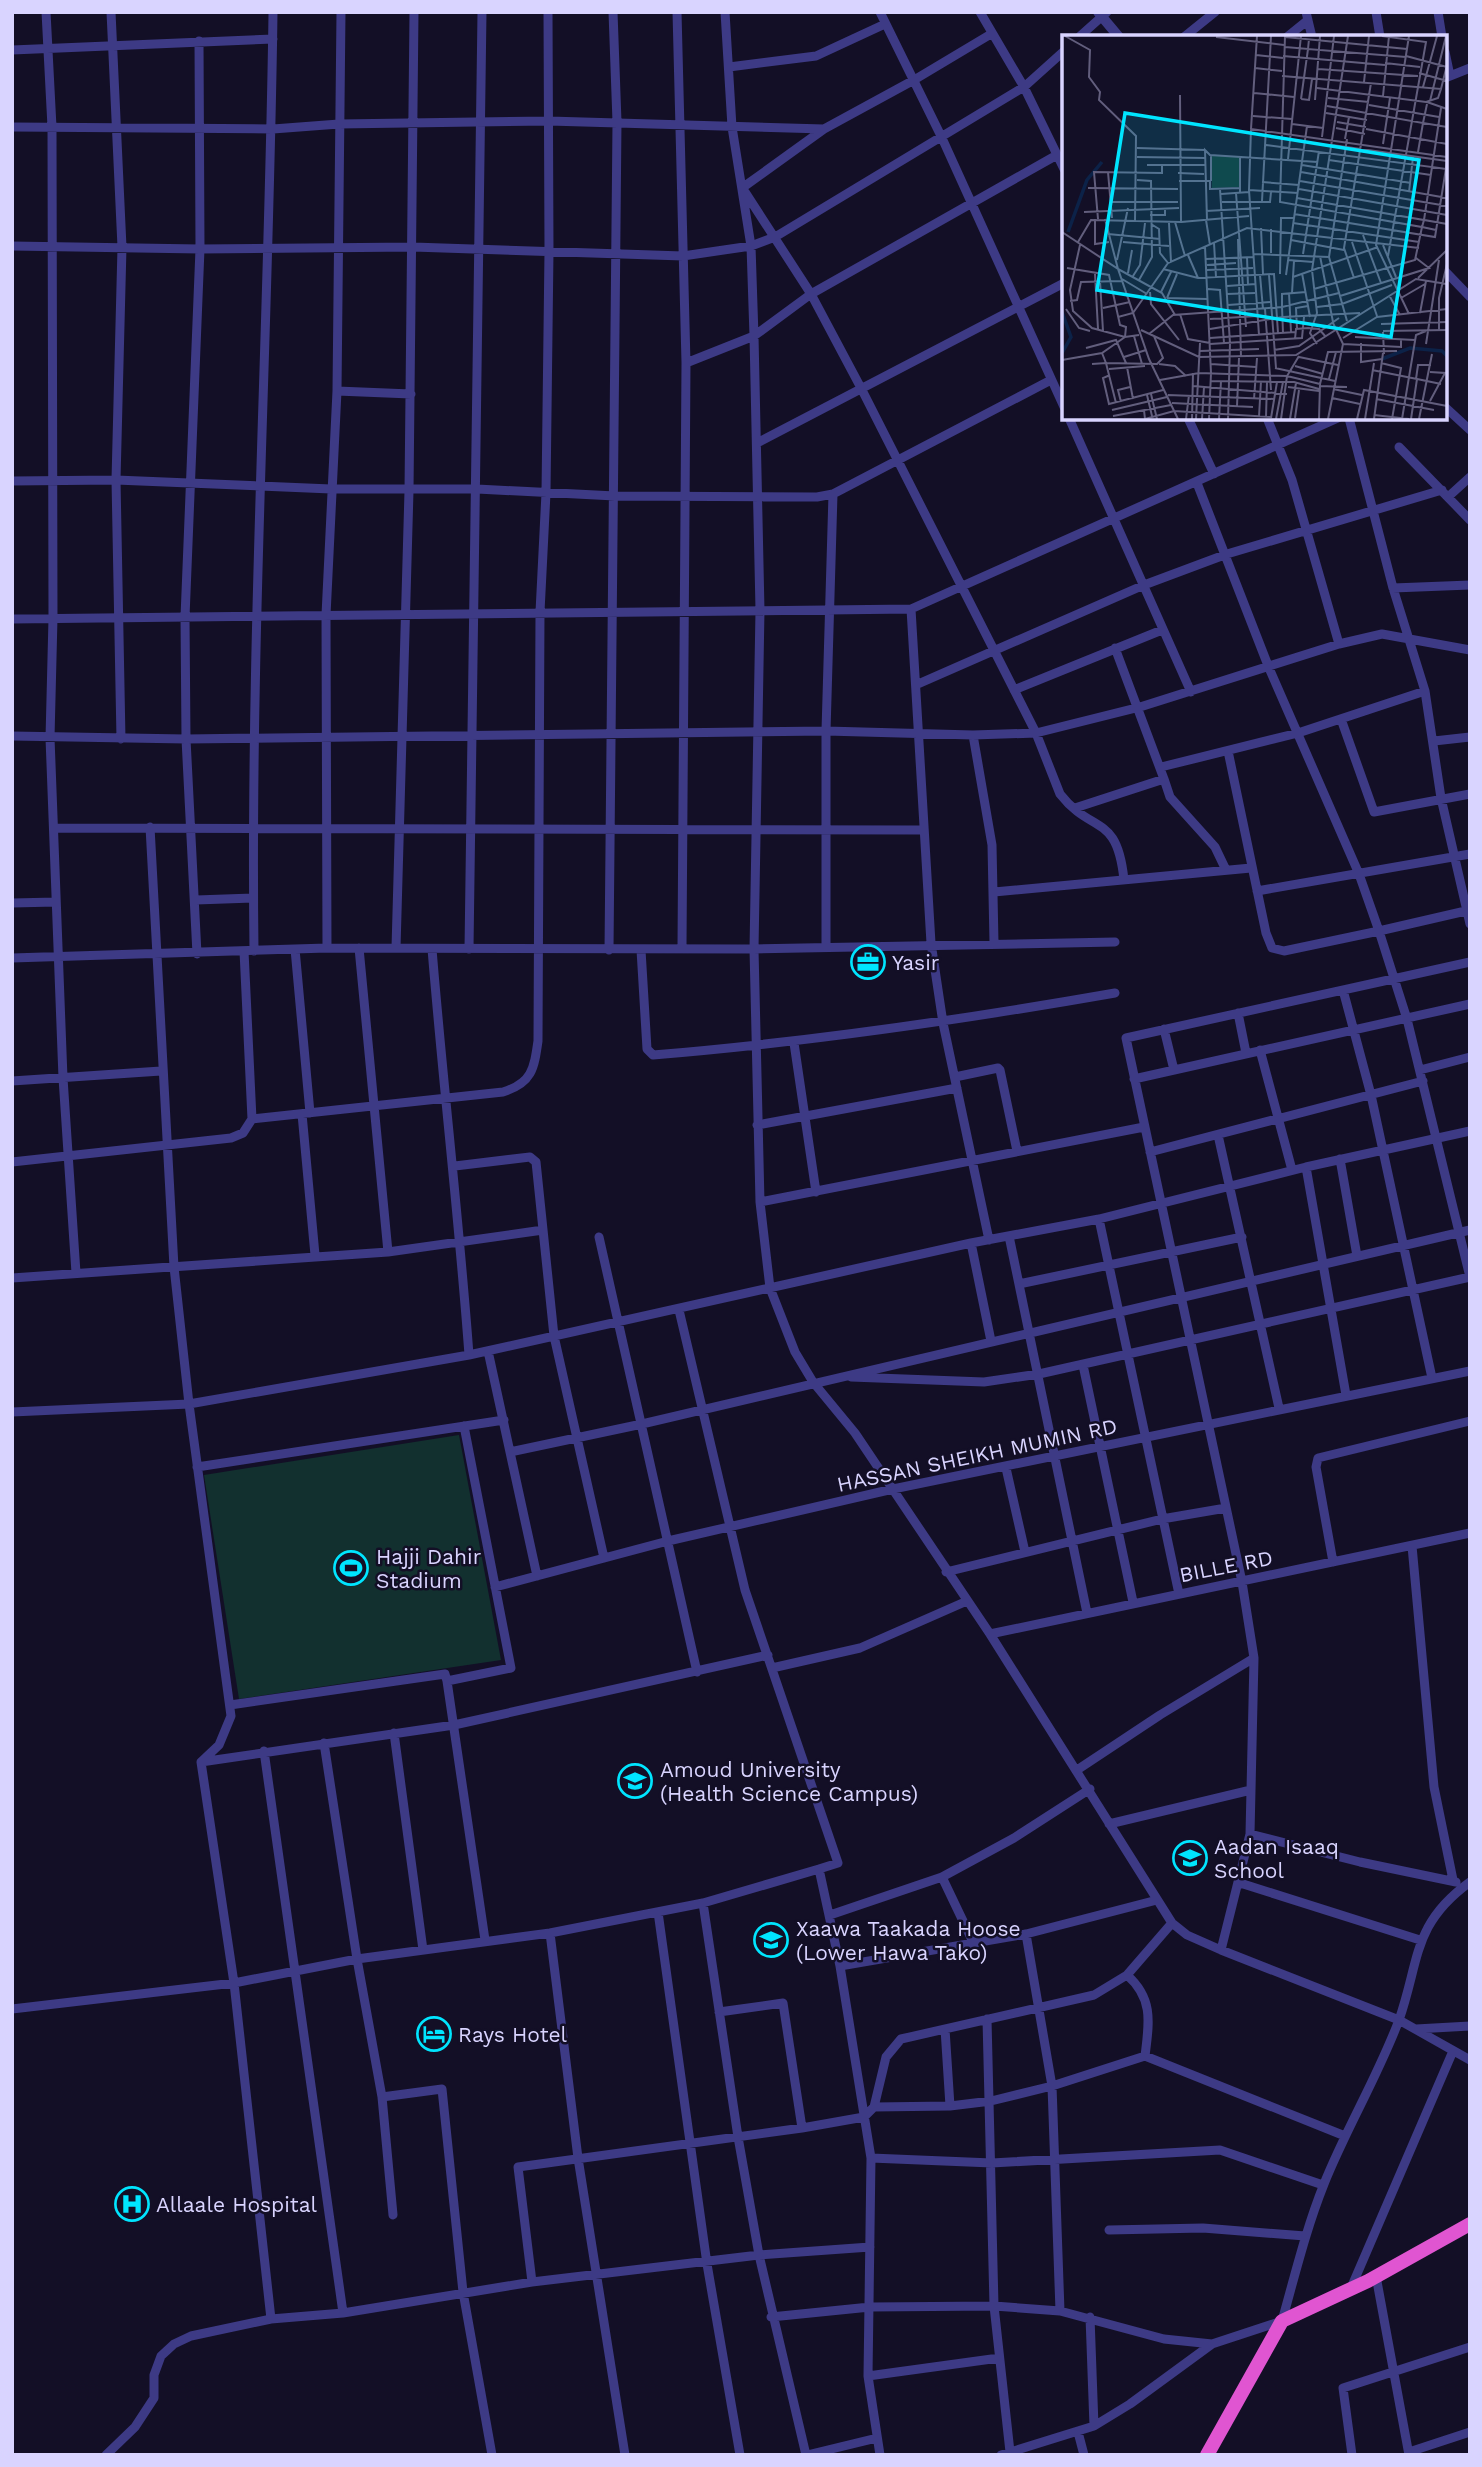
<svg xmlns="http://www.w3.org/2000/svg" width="1482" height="2467" font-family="'Work Sans',sans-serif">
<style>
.park{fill:#12302f}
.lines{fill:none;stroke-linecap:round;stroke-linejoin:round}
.minor{stroke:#3d3a85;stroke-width:9}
.tertiary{stroke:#3d3a85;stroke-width:10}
.trunk{stroke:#e055d1;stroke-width:14}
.labels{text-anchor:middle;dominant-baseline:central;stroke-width:5;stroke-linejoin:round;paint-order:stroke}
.poi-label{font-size:21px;fill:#d9d4ff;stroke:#130f26;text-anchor:start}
.street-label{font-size:21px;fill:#d9d4ff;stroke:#130f26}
.inset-river{fill:none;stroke:#0c2248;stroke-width:3.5}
.inset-road{fill:none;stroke:#625e7d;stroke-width:2}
.view{fill:#00e5ff;fill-opacity:0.15;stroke:#00e5ff;stroke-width:3.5}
.inset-edge{fill:none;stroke:#d9d4ff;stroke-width:3.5}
</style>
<rect width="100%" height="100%" fill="#130f26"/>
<path class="park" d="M459,1435L501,1660L239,1699L204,1475Z"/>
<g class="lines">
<path class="minor" d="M46,12L52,127L53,618L50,738L63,1078L76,1273
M111,12L122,247L116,480L121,739
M677,12L686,363L682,948
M725,12L732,127L751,246L754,336L760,610L754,949L760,1202L770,1288L795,1352L813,1382L855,1433L990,1634L1172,1923L1187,1935L1221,1950L1399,2020L1470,2060
M880,12L942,138L1064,407
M980,12L1024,87L1064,169
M1306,12L1312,37
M1376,12L1380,37
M1438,12L1442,37
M1079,37L1107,12
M1184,37L1215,12
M1287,37L1308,20
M12,50L273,39
M1445,52L1450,76
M729,67L816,56L885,24
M1445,78L1470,68
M12,127L273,129L339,124L549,121L824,129
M742,188L824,129L914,80L991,34
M745,192L811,294L861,388L1036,733L1060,794C1092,835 1117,812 1124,880
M12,246L200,249L413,247L683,256L751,246L775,237L1024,87L1064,51
M1445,271L1470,297
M686,363L754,336L811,294L1057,155
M337,391L411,394
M1445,407L1470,430
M1069,418L1191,692
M1188,418L1214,474
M1267,418L1292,480L1339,644
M1349,418L1393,588L1425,691L1441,798L1470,924
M757,443L1064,283
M1399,447L1470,520
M12,481L116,480L331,489H477L615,496L817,497L833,494L1051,380
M1197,483L1269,668L1359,874L1379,931L1470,910
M1448,497L1470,477
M1393,588L1470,585
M911,609L931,943L943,1023L989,1240
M12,619L911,609L1338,418
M918,684L1144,585L1227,554L1442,490
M1014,690L1162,630
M1341,719L1374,812L1470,794
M973,735L992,845L994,943
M12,736L186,739L826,731L973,735L1036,733L1140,707L1339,644L1382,634L1470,650
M1434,741L1470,737
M1228,751L1266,933L1272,948L1284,951L1379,931L1407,1019L1470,1277
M1161,767L1298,733L1425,691
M1164,779L1170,797L1215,847L1226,870
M1075,808L1164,779L1115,648
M150,827L174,1267L189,1404L231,1716L219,1745L201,1762L454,1725L768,1655
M55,828L923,830
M1257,891L1470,854
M994,892L1251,868
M196,900L253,898
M12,903L56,902
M826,947V731L833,494
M327,948L326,615L337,391L341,12
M359,948L388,1252
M396,948L409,491L414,12
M295,949L310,1113
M432,949C443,1084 459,1219 469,1355
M469,949L482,12
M609,950L617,122L613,12
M641,950L647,1049L653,1055C809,1042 961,1020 1115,993
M244,951L252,1119
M254,951C250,638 269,325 273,12
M197,954L186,739L185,617L200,249L199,41
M12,958L327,948L754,949L1115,942
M1343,990L1371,1095L1432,1378
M1238,1013L1246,1053
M1164,1029L1174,1070
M794,1043L816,1192
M1260,1050L1292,1170
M1420,1070L1470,1057
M955,1077L998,1068L1000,1070L1017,1151
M1134,1079L1470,1004
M12,1081L161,1071
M302,1114L315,1255
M757,1125L957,1088
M1218,1135L1279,1408
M1150,1152L1423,1081
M1340,1159L1357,1256
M12,1162L231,1138L243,1133L252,1119L503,1092C532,1083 534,1069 538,1041L540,612L546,493L549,251L548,12
M455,1166L530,1157L536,1162L554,1336L604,1558
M1306,1167L1346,1395
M760,1202L1144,1127
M1099,1219L1179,1594
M1009,1236L1087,1613
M599,1237L697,1672
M971,1243L991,1341
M12,1278L388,1252L543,1230
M1019,1284L1242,1237
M679,1310L745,1590L838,1863L819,1869
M488,1351L537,1576
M1083,1365L1133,1602
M851,1377L984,1382L1039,1374L1470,1277
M12,1412L189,1404L469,1355L971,1243L1099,1219L1306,1167L1470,1131
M464,1426L511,1668L447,1681L485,1940
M510,1452L642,1424L1470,1230
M197,1467L504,1420
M1006,1468L1025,1552
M1412,1546L1434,1787L1453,1880
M1333,1562L1316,1467L1318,1458L1470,1421
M946,1572L1162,1519L1226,1508
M495,1587L668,1541L893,1489L1470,1371
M990,1634L1470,1533
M772,1668L860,1648L967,1601
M230,1705L445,1674L447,1681
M394,1733L423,1950
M324,1743L357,1959L382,2097L393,2215
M264,1751L343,2313
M201,1762L234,1983L271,2319
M1077,1770L1160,1715L1254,1658
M1109,1824L1251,1790
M1250,1834L1360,1862L1456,1882
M942,1877L973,1942
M1240,1883L1420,1940
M703,1903L738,2137L759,2255L806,2455
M658,1912L707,2264L740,2455
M830,1915L942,1877L1014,1838L1090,1789
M550,1933L578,2158L625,2455
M1026,1934L1052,2086L1060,2311
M1221,1950L1250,1834L1254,1658L1242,1582L1126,1038L1470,962
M840,1966L1026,1934L1157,1900
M1127,1975C1154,1999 1149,2023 1145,2056
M12,2009L234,1983L357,1959L550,1933L703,1903L819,1869L840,1966L871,2158L868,2376L880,2455
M719,2012L783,2003L802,2128
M987,2019L994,2306L1010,2452
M945,2029L950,2106
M1416,2029L1470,2026
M382,2097L442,2089L463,2292L492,2455
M874,2107L886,2057L901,2039L1094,1995L1127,1975L1172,1923
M871,2158L992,2163L1220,2150L1323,2185
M1109,2230L1203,2228L1305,2236
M1376,2276L1409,2455
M532,2282L518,2167L802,2128L864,2117L874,2107L950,2106L991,2101L1052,2086L1145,2056L1345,2136
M1351,2288L1453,2051
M771,2317L870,2307L994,2306L1060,2311L1164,2339L1212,2344
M1090,2317L1094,2426
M868,2376L999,2358
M1078,2432L1084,2455
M1409,2452L1470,2432
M106,2455L135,2427L154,2398V2375L161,2356L174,2344L191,2336L271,2319L343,2313L532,2282L759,2255L870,2247
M807,2455L877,2438
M1001,2455L1094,2426L1130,2404L1212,2344L1282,2321C1295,2275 1306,2229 1324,2184C1346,2129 1378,2076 1399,2020C1420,1960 1412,1924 1470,1882
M1352,2455L1343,2388L1470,2347"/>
<path class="tertiary" d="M1098,12L1119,37"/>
<path class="trunk" d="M1207,2455L1282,2321L1368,2281L1470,2224"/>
</g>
<defs>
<g id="office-ring" transform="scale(1.75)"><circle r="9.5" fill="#130f26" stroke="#00e5ff" stroke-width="1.5"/><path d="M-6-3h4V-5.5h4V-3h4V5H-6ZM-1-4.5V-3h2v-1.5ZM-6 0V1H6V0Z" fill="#00e5ff"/></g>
<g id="stadium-ring" transform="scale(1.75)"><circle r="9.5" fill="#130f26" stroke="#00e5ff" stroke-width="1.5"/><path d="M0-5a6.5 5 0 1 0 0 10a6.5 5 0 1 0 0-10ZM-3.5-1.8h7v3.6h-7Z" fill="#00e5ff"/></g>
<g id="university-ring" transform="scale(1.75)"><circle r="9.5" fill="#130f26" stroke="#00e5ff" stroke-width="1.5"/><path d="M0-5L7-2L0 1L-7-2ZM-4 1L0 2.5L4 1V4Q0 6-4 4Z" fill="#00e5ff"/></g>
<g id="school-ring" transform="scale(1.75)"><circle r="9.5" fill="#130f26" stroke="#00e5ff" stroke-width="1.5"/><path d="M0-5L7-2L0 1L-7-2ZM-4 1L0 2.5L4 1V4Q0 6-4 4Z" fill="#00e5ff"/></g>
<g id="hotel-ring" transform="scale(1.75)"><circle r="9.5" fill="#130f26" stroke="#00e5ff" stroke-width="1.5"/><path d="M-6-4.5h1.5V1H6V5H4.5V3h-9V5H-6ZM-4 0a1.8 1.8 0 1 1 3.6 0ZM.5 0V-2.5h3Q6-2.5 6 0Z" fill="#00e5ff"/></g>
<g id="hospital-ring" transform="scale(1.75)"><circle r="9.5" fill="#130f26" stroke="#00e5ff" stroke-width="1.5"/><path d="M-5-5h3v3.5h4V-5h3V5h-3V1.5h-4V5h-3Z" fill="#00e5ff"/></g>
</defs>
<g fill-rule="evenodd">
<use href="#office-ring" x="868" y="962"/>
<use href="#stadium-ring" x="351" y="1568"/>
<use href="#university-ring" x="635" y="1781"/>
<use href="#school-ring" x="1190" y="1858"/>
<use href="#school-ring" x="771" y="1940"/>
<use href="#hotel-ring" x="434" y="2034"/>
<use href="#hospital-ring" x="132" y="2204"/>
</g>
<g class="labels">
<g class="poi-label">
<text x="892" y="962">Yasir</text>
<text x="376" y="1556">Hajji Dahir<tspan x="376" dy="24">Stadium</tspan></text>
<text x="660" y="1769">Amoud University<tspan x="660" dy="24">(Health Science Campus)</tspan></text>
<text x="1214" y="1846">Aadan Isaaq<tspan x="1214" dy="24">School</tspan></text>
<text x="796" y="1928">Xaawa Taakada Hoose<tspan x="796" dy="24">(Lower Hawa Tako)</tspan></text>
<text x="458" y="2034">Rays Hotel</text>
<text x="156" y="2204">Allaale Hospital</text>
</g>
<g class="street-label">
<text transform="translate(977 1455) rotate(-12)">HASSAN SHEIKH MUMIN RD</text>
<text transform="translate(1226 1566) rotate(-11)">BILLE RD</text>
</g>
</g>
<g transform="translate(1062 35)">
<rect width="385" height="385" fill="#130f26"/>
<path d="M150,121H177V152L150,153Z" fill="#12302f"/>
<path class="inset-river" d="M6,197L25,145L40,127M0,277L9,302L0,318M320,324L348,313L380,316L385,321"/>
<path class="inset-road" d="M3,1L28,15L27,42L38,57L37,65L74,101L73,186M195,1L189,94L385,122M223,1L218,167L360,192L362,185L385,189M320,1L364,7L326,221M347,1L314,210L347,279M154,2L222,10M223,2L345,14M223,12L246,14L247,4M194,20L221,23M221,21L323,30M344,21L385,32M323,28L358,32M193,33L220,36M256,34L356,41M357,38L385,46M220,41L379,54L385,30M302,47L307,1M361,52L375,1M255,53L364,67L376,63L379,54M192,58L232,62M321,61L327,1M266,63L307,67M239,64L246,14L344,22M239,64L247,65L250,44M253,65L258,1M368,66L384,1M365,67L385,74M365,69L361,88L385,92M307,70L377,82M265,71L361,88L356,117M379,73L370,132L384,134M264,78L305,85M191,81L230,84M275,87L304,92M230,89L261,93M274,93L303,99M189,94L187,155L197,300M304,94L385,109M260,102L272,1M283,104L287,82M285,104L267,222L285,286M321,109L328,63M204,110L370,132L362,185L235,163M270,110L385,126M75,113L143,115M75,122L143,123M226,124L239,1M267,125L369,140M85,130H143M240,130L349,148M46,137L50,183M239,137L385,163M116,138L142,139M75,145L89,146L90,222L77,245M117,146H148V154L178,153M149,146V120M238,146L385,171M200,147L237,150M26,153L116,154M158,154L168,308L166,384M237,154L385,180M187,155L236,158M347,157L351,122M174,158L184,292M178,158V121M159,159L187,157M200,166L209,1M48,167H116M160,167H208L209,157M144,176L198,173M22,177L117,173M232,179L373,202L385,127M88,180H103V173M33,184V209L47,207M36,184L32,137L100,138V131M43,184L56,234L100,258L113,280M144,185L148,210M145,185L143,115L148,120L256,127M113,187L123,221M119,187L187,181M107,188L109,227M231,188L357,207M89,189L97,194L98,218L106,228M199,193L201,239M209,194V218M0,197L56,234L87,324L116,384M46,199L98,204M301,200L319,248M176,204L179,322M229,205L282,215M16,207L29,185L119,187L118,60M61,207L107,211M290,207L315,281M152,208L154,242M18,210L8,255L11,276L30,293L63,302L77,300M321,210L334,242M143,212L149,338L147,384M191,219L267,222M241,219L257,116M126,220L136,243M258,221L271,287M185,222L186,250M144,224L191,222M55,225L66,173M226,225L251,227M145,230L174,228M101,234L136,243L212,239L216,298M145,235L191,233M66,238L70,215M240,238L248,282M33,239L36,294M218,239L219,183H232M198,240L201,274M207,240L214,333M224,240L245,91M71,241L78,230L83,188M231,242L316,212M292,243L282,213L309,48M356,243L385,215M60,244L85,259M38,246L41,296M165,251L194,249M146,254L158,255L162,308M252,254L353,225L360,192L374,195M88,257L89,269L117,305M99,257L109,237M227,258L229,297M230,258L232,226M165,259L193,258M327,260L338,280M278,261L367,233L354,223M105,263L145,264M105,263L115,239M339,263L363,249M8,266L15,265L19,247L60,246M166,270L208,267M255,272L280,269L330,250M41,273L68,267M4,274L17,293L28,296M203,274L209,355M358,278L364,246M118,279L126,304L148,308M56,282L71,278L106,228L185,193L357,213M148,284L195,281M319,289L385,287M148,294L221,282L298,278M235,294L234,273L246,271M79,295L137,322L234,320L354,244L385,249M321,296L385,295M377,296V263L385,229M321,297L322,319M221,298L220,272L277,258M87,299L111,280L220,272V259L244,257M72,301L80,329M293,302L353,305M148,303L233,297M281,303L315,282L385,274M233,304L234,294L246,293L257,294L264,302M299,308V327L320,324M148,309L240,303L242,282M255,309L248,298L255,278L250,235L286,1M281,309L339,312V305M364,309L377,225M24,313L54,305L64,328M212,315L237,311L277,283M138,316L197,314M40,318L44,328L95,329L101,323L92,301M62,322L84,315M237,322L276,330M0,325L40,318L63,302L64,292L58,290L47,240L5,233M319,328L339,333L330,384M30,329L44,328L54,368M97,329L113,331L124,341M149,329L194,332M233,331L261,339M65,332L71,364M213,333L273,346M47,334L83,331M310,335L355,344M368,337L383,338L368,366M48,340L41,343L47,369L101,355M267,344L274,317M354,344L356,330H369M98,345L137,338L225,341L258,349M149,346L232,347L257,354M131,351L225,359M258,351L285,352M226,352L257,356M271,354L300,360M89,359L95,384M85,360L90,381M106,360L212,364M270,363L298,369M192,364L195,323M314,364L372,375M59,367L56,355L68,352M110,368L191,372M175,371L177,323M50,375L105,362M82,375L83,384L112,376L209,382M312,380L347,384M51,381L109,370M197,382L199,346M204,382L205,347M209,383L215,347M233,383L237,355M124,384L127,360M130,384L131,338M134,384L138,308M140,384L142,352M157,384L159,346M214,384L221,347M219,384L225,341L237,321M228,384L234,348M257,384L258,349L266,317L335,316M266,384L281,309L271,288M295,384L302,355L385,371M303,384L312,328M312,384L321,318M340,384L354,300L364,296M349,384L355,344L379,349M357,384L370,319"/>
<path class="view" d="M63,78L357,125L329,302L35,255Z"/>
<rect width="385" height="385" class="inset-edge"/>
</g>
<rect width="1482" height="2467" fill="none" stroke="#d9d4ff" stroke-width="28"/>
</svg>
